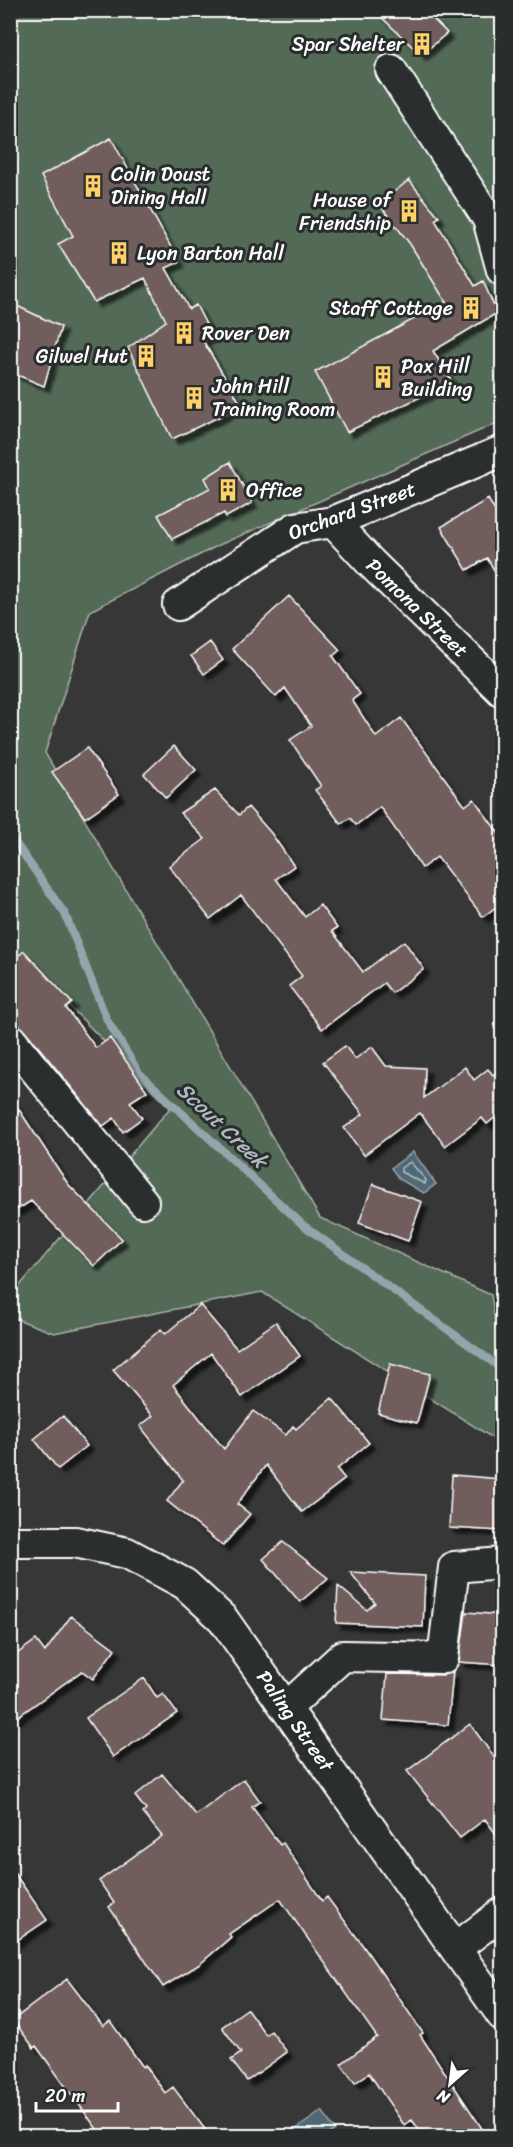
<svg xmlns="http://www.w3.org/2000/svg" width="513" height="2147" font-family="Sriracha,sans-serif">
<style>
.green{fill:#536a57;stroke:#a9b4ab;stroke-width:1.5}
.water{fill:#506775;stroke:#96a4ac;stroke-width:1.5}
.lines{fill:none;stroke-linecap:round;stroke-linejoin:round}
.shore{stroke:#b9c2c8;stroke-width:1.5}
.stream{stroke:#96a4ac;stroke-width:8}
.building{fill:#705d5b;stroke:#fff;stroke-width:1.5;filter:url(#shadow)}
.minor-casing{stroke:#fff;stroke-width:34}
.minor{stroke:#2a2d2e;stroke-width:30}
.labels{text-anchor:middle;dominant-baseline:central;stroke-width:6;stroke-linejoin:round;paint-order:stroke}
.poi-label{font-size:20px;fill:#fff;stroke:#2a2d2e;text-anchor:start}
.street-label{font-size:20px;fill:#fff;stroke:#2a2d2e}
.water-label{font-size:21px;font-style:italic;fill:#b0bbc1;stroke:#2a2d2e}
</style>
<defs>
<filter id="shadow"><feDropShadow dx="5.5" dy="5.5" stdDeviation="1.5" flood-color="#0009"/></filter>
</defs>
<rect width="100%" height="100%" fill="#383737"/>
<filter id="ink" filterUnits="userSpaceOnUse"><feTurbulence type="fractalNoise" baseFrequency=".0167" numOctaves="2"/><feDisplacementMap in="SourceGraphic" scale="12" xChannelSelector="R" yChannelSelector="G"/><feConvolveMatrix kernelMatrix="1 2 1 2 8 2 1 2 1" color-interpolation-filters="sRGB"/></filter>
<g filter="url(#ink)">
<path class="green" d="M10,11H502V421L219,545L90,611L45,753L320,1218L491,1295L502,1362V1444L262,1292L54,1333L11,1317V1296L170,1108L11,947Z"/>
<path class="water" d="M413,1152L436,1184L424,1193L399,1179L391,1168Z
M322,2111L335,2130L326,2136H286Z"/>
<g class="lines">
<path class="shore" d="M410,1162L426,1180L425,1184L401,1172V1168Z"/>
<path class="stream" d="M10,835L65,914L107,1020L139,1073L303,1225L498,1366"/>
</g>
<path class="building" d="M374,10H424L447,33L421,55Z
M111,138L179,262L166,268L189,309L196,305L212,336L203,341L242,406L172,439L128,348L166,321L145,278L94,302L58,244L73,236L41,176Z
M409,180L439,217L435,220L475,286L483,281L497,313L433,351L452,382L347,432L315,372L446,302L410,244L379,204Z
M15,305L61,327L44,386L10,372V318Z
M230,462L252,503L226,517L224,513L172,539L158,515L210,488L205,478Z
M488,499L502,523V583L487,558L467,570L441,527Z
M289,596L340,650L333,656L360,694L352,700L376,737L401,718L465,806L474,799L502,838V902L483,917L437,857L422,868L380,807L356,825L350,818L341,824L315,790L321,786L290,740L311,726L285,688L276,697L232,649Z
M210,642L223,660L204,674L191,656Z
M174,746L196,770L166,798L144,774Z
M87,748L119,794L85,818L52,772Z
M215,790L239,815L248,807L271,833L294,866L276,879L305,917L320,905L337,928L332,931L363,972L404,941L424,969L392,993L384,983L322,1029L289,986L302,976L241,895L210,919L169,866L205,839L180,813Z
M24,951L72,1003L66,1008L96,1048L110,1038L147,1091L130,1102L142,1118L123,1132L114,1118L103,1126L23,1028L10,1022V963Z
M345,1046L355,1059L372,1047L386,1066L425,1068L424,1098L465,1067L474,1080L488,1069L493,1075L502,1068V1112L487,1124L482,1118L445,1146L420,1113L364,1155L344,1128L363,1114L323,1062Z
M10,1096L68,1184L122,1239L94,1266L31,1201L10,1214Z
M373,1184L422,1202L408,1241L359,1223Z
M200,1305L237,1349L276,1322L300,1356L242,1397L211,1353L173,1385L224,1449L253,1411L286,1435L293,1426L296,1429L332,1398L369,1443L337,1469L345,1479L302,1512L266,1465L237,1504L250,1514L223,1546L167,1501L183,1480L140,1426L153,1416L113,1370L161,1329L165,1334Z
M390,1364L430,1374L417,1423L378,1413Z
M63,1416L87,1446L58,1469L34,1439Z
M452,1475L502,1479V1531L449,1528Z
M283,1542L328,1578L300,1602L263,1559Z
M350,1572L425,1576L423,1627L336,1623L338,1586L367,1610L375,1603Z
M466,1612L502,1615V1665L459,1662Z
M71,1616L115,1649L93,1679L82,1671L10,1722V1659L36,1640L45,1652Z
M453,1672L448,1725L383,1720L387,1674L443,1675Z
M144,1678L157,1698L163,1694L177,1713L113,1757L86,1718Z
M470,1724L502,1768V1842L485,1819L460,1838L407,1771Z
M162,1774L196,1815L244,1779L260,1801L252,1807L280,1845L283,1843L322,1901L327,1897L361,1943L423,2033L420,2035L487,2136H424L412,2120L404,2125L369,2073L355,2083L341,2064L377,2037L280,1899L229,1934L231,1937L200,1964L163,1987L109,1907L114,1903L99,1881L162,1836L143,1813L146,1810L135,1796Z
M10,1867L47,1920L10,1945Z
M67,1979L103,2026L110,2021L143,2067L145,2065L165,2093L173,2087L210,2136H102L36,2046L34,2048L13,2020Z
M247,2009L266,2035L271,2031L287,2052L247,2081L231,2060L241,2053L222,2027Z"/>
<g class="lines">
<g class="minor-casing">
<path id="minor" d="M391,70L488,219L502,270
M333,522L371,563L502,691
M178,605L295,528L333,522L502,451
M10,1039L143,1202
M10,1542H75L127,1553L185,1584L223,1619L502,2015
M286,1708L343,1656L443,1658L454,1567L502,1563
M456,1948L502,1913"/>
</g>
<use href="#minor" class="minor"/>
</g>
</g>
<defs>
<g id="building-bare" transform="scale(1.8)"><path d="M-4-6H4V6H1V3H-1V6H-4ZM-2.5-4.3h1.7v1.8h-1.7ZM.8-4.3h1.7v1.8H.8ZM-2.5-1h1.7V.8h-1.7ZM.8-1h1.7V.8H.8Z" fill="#ffd166" stroke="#2a2d2e" stroke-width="2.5" paint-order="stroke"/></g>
</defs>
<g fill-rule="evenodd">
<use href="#building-bare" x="422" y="44"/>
<use href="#building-bare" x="93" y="186"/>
<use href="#building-bare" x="409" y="211"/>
<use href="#building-bare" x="119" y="253"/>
<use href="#building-bare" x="471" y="308"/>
<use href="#building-bare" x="184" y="333"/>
<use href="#building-bare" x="146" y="356"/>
<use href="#building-bare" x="383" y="377"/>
<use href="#building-bare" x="194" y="398"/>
<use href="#building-bare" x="228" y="490"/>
</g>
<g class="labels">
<g class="poi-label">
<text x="404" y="44" text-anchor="end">Spar Shelter</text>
<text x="111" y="174">Colin Doust<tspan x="111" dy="23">Dining Hall</tspan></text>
<text x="391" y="200" text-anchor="end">House of<tspan x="391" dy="23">Friendship</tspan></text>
<text x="137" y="253">Lyon Barton Hall</text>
<text x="453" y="308" text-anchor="end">Staff Cottage</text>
<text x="202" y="333">Rover Den</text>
<text x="128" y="356" text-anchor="end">Gilwel Hut</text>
<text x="401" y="366">Pax Hill<tspan x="401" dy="23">Building</tspan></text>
<text x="212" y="386">John Hill<tspan x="212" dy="23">Training Room</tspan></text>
<text x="246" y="490">Office</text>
</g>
<g class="street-label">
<text transform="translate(352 511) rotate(-20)">Orchard Street</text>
<text transform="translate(417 608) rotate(44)">Pomona Street</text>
<text transform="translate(295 1721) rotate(55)">Paling Street</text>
</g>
<g class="water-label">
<text transform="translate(222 1125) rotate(43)">Scout Creek</text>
</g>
</g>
<rect width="513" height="2147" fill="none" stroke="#2a2d2e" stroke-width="36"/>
<rect x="18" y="18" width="477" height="2111" fill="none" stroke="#fff" stroke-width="2" filter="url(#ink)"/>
<g transform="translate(450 2084) rotate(208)" stroke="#2a2d2e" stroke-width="4.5" paint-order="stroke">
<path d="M0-4.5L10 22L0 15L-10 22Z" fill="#ffffff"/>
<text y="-9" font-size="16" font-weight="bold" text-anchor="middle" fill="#ffffff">N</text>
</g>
<path d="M36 2102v9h82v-9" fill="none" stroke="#ffffff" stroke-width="3"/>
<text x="45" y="2102" font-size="18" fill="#ffffff" stroke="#2a2d2e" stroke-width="4.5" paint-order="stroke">20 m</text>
</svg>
